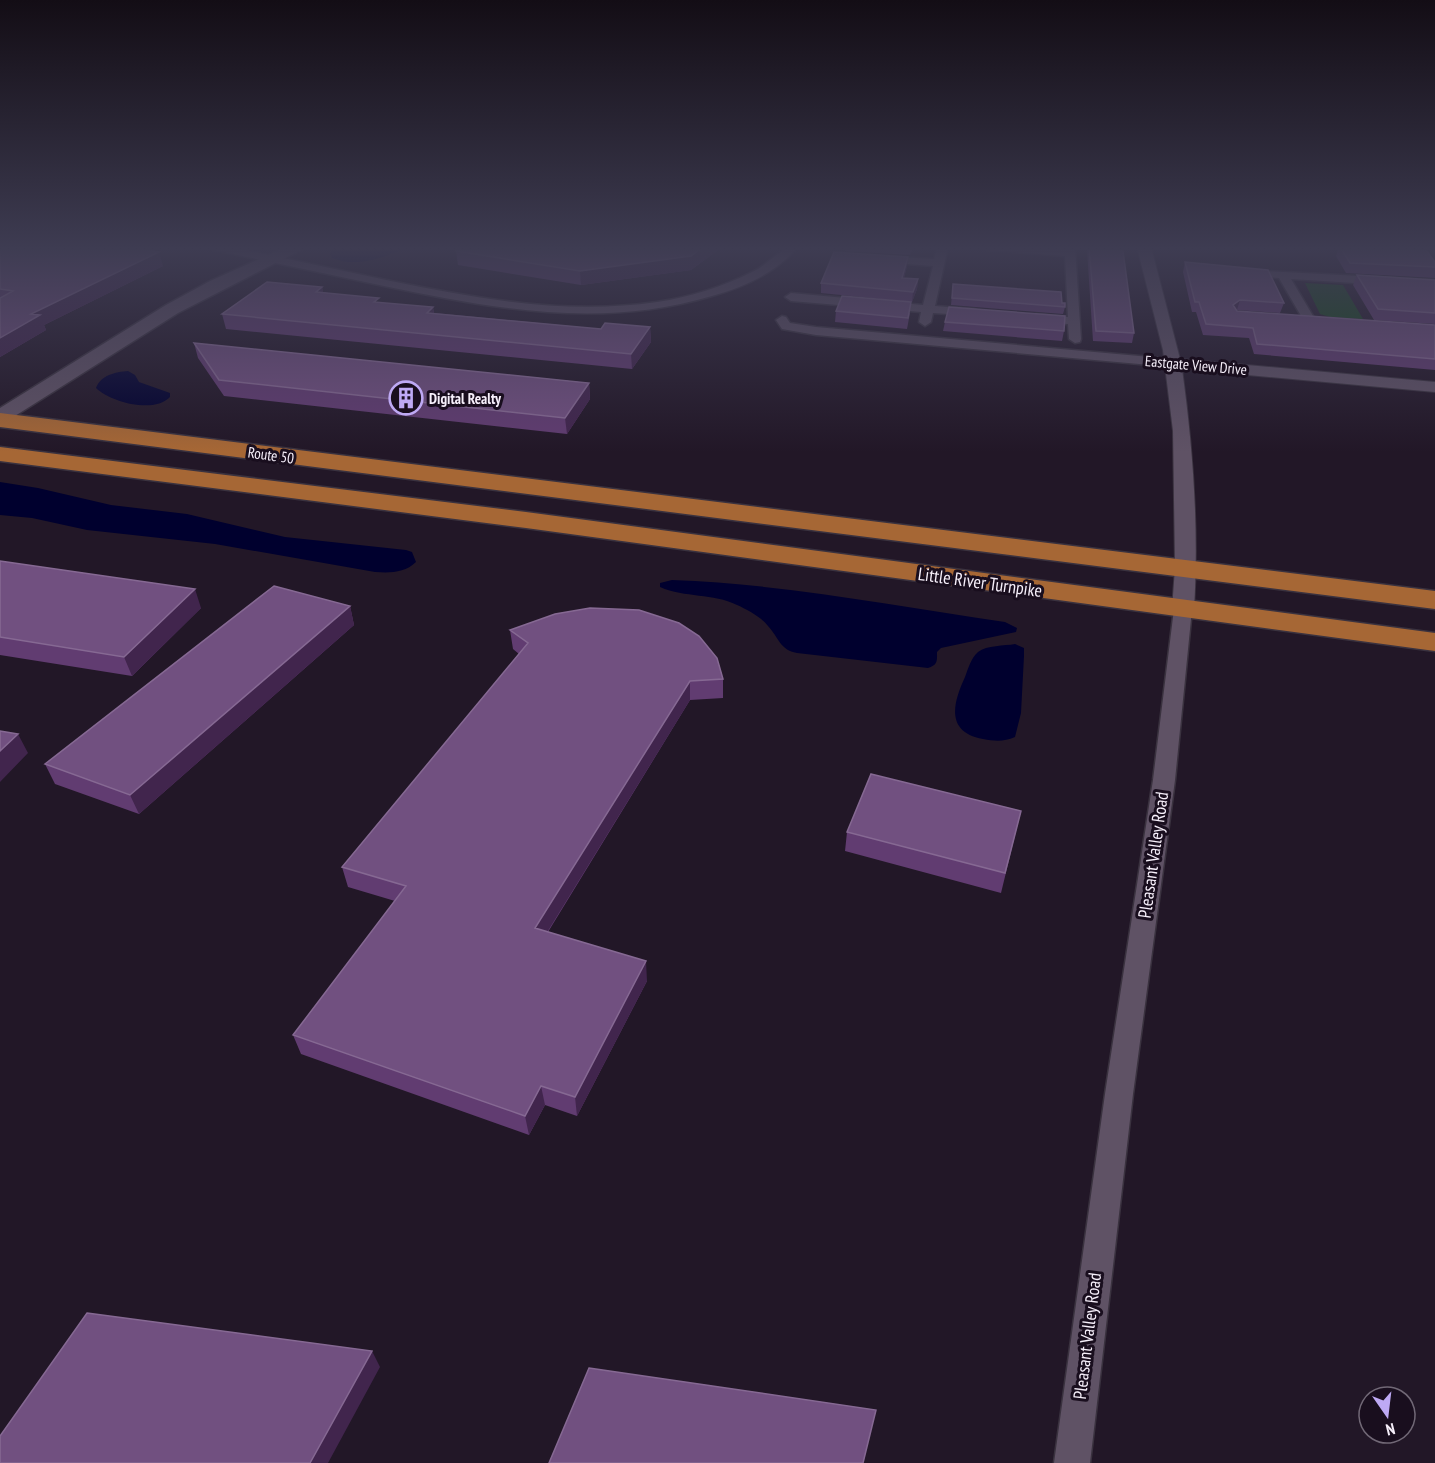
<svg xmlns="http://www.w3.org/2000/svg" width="1435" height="1463" font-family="'PT Sans Narrow',sans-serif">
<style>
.green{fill:#124b17}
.water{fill:#00002e}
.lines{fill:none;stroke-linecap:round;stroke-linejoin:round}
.minor-casing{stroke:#3a323f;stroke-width:3}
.tertiary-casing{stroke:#3a323f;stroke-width:2}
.secondary-casing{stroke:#3a323f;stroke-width:3}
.trunk-casing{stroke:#3a323f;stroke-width:3}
.minor{fill:#5f5265;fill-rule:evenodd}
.tertiary{fill:#5f5265;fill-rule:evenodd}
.secondary{fill:#5f5265;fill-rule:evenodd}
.trunk{fill:#a66735;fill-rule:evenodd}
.wall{fill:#613c71}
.shaded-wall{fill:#41254d}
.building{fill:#715080;stroke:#866993;stroke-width:1.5}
.labels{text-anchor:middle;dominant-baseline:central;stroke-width:6;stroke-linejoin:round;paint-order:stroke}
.far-street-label{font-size:15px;fill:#f6effa;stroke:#190e1e}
.far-poi-label{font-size:15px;font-weight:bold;fill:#f6effa;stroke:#190e1e;text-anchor:start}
.street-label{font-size:18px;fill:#f6effa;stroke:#190e1e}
</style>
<rect width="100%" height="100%" fill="#221727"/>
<path class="green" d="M1305,283L1343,285L1363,319L1330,317L1320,314Z"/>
<path class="water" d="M335,247H406C384,258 357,268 332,258L330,253Z
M128,371L135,375L139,382L170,393V397C154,414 110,402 96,388C101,375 115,372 128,371Z
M0,482L38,488L111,505L187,514L285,537L406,550L412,552L416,562C405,573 390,573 375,572L215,544L87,530L32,518L0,515Z
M672,580C784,584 895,606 1005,622L1017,628L1016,632L941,648L937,652C937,661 938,665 928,668L797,653C780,650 779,638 768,626C761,617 748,610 737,605C713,593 685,598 660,587V583Z
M1015,644L1024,648V656L1021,713L1015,737C1004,742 994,741 983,739C945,732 953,703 965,677C968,669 971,658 978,652C987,645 1004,646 1015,644Z"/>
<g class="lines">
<g class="minor-casing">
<path id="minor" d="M209,247H231C284,258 338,270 391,281C479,299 567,315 657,302C690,297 722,287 752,272C770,264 778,247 798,247C776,273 744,287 712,296C601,329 494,309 384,286C327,274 271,262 214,250Z
M937,247H948L935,306L975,309L981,313L979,316L933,313L931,322L925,326L919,322L921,312L791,301L785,297L791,293L923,305L933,266L881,262L875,259L881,256L934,259Z
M982,247L1065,249V247H1075L1081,339L1080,342L1075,343L1069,339L1068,324L1036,322L1030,318L1036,314L1068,317L1065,256L987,250Z
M1244,270L1435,280V288L1291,279L1316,321L1310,325L1304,321L1279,278L1240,275L1238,273Z
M782,316L786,317L790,323L816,327L1173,359L1180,363L1173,367L816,335L782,329L776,320Z
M1183,603L1190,605L1192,609L1175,780L1133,1094L1090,1463H1054L1105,1094L1153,780L1174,609L1176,605Z"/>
</g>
<g class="tertiary-casing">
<path id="tertiary" d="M1137,247H1151L1180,359L1435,382V392L1182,369C1193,448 1199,529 1194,609L1191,614L1183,616L1175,614L1172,609L1175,568L1173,431L1163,350Z"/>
</g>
<g class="secondary-casing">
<path id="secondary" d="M286,247H307L178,313L7,421L0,423V408L166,305L210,281Z"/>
</g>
<g class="trunk-casing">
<path id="trunk" d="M0,413L1435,591V609L0,427Z
M0,447L526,512L1435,633V651L526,528L0,461Z"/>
</g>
<use href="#minor" class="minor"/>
<use href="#tertiary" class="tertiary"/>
<use href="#secondary" class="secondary"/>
<use href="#trunk" class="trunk"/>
</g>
<path class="wall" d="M0,247L163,266L44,325L46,330L0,357Z
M616,247H722L691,270L581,285L458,265L456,251L598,249Z
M845,247H913L910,255L845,251Z
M1083,247H1121L1134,333L1132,343L1093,341L1087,250L1083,249Z
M1339,247H1413L1435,267V278L1346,273L1336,256Z
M1185,262L1284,303L1280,313L1237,310V311L1435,325V370L1254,354L1249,338L1203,335L1196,312H1192L1183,272Z
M907,266L904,278L918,279L917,289L912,302L821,293V283Z
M1357,275L1435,280V324L1374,320L1353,285Z
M953,284L1062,303L1065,307L1063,314L951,305Z
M322,287L323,292L380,303L433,307L434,313L601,329L650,327L651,342L632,369L226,329L222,314Z
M836,311L910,313L907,329L835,322Z
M945,322L1064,331L1062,341L943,331Z
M194,343L589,383L590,399L567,434L224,396L198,358Z
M0,561L201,608L132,676L0,655Z
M350,606L354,625L139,814L55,784L45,764Z
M510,630L723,679V698L690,700L548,932L647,981L577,1116L545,1105L529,1135L301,1054L293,1035L395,901L348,887L342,867L519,654L513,649Z
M1021,811L1001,893L845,851L847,832Z"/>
<path class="shaded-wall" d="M703,247H722L691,270L581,285L580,271Z
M159,252L163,266L44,325L46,330L0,357V338L31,314Z
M908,257L907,266L901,288L902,278Z
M918,279L917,289L912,302L913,292Z
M322,287L325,302L316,292Z
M1240,300L1237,310L1230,315L1233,305Z
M433,307L435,322L427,313Z
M650,327L651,342L632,369L631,354Z
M589,383L590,399L567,434L565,418Z
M195,589L201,608L132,676L124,657Z
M350,606L354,625L139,814L130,795Z
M690,681V700L538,947L535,928Z
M18,734L28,753L0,782V751Z
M646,961L647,981L577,1116L575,1097Z
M541,1086L545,1105L529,1135L525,1116Z
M372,1351L380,1367L328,1463H310Z"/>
<path class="building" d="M0,247H123L159,252L31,314L40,315L0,338V298L13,291L0,289Z
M464,247H585L598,249L616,247H703L691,256L580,271L456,251Z
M1089,247H1121V251H1123L1134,333L1096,331Z
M1340,247L1380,248L1379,247H1413L1415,250H1426L1435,262V267L1350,263Z
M834,252L908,257L902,278L918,279L913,292L821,283Z
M1185,262L1268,270L1284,303L1240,300L1233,305L1237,311L1435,325V359L1257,344L1253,328L1206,324L1199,302H1195Z
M1357,275L1435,280V313L1378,309Z
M267,282L322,287L316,292L379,298L374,302L433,307L427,313L601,329L605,323L650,327L631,354L222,314Z
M953,284L1061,292L1062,303H1065V307L952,298Z
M842,296L911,302L908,318L836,311Z
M949,307L1065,316L1064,331L945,322Z
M194,343L589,383L565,418L219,380Z
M0,561L195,589L124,657L0,637Z
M274,586L350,606L130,795L45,764Z
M590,608L639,610L679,623L699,636L717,658L723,679L690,681L535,928L646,961L575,1097L541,1086L525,1116L293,1035L406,886L342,867L528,643L510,630L555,614Z
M0,731L18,734L0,751Z
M871,774L1021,811L1005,873L847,832Z
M87,1313L372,1351L310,1463H0V1436Z
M589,1368L876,1410L863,1463H549Z"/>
<linearGradient id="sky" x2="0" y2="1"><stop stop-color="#130d15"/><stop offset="0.55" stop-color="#3e3c52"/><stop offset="1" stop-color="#3e3c52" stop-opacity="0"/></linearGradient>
<rect width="1435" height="452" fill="url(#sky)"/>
<defs>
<g id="building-ring" transform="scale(1.725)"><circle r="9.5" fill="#190e1e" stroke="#bea9f4" stroke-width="1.5"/><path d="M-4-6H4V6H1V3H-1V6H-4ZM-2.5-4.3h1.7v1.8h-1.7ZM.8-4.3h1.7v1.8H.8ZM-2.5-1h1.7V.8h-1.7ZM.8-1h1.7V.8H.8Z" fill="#bea9f4"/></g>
</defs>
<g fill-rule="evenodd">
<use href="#building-ring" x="406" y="398"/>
</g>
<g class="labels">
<g class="far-street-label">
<text transform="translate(1196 365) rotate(5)">Eastgate View Drive</text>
<text transform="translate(271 455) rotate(8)">Route 50</text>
</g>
<g class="far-poi-label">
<text x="429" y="398">Digital Realty</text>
</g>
<g class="street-label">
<text transform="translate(980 582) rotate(8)">Little River Turnpike</text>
<text transform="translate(1153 855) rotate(-82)">Pleasant Valley Road</text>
<text transform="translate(1087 1336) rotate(-83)">Pleasant Valley Road</text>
</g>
</g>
<g transform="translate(1387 1415) rotate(166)"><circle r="28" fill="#190e1e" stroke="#716876" stroke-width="1.5"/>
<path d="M0-4.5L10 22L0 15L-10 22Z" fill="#bea9f4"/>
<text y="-9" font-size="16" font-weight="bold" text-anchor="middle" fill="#f6effa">N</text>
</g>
</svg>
